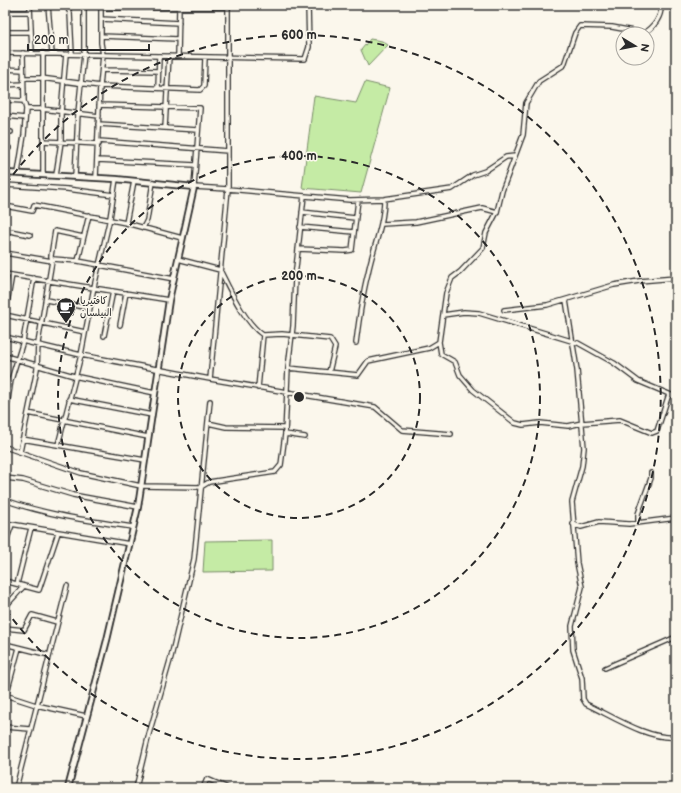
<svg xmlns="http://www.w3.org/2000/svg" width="681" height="793" font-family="'Balsamiq Sans','Playpen Sans Arabic',sans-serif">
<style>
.green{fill:#c5eba5;stroke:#788b68}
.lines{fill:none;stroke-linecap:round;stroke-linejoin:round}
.street-casing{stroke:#2b2b2b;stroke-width:6}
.secondary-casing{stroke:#2b2b2b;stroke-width:8}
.street{stroke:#fbf7ec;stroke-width:3.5}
.secondary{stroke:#fbf7ec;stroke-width:4.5}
.ring{fill:none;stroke:#2b2b2b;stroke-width:2;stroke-dasharray:7 5}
.labels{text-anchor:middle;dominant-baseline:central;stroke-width:3;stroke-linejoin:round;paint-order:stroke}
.poi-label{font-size:10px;fill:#2b2b2b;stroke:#fbf7ec;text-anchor:start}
.centre{fill:#2b2b2b;stroke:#fbf7ec;stroke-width:2}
.ring-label{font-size:12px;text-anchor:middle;font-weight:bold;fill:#2b2b2b;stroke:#fbf7ec;stroke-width:3;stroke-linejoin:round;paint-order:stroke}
</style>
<rect width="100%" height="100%" fill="#fbf7ec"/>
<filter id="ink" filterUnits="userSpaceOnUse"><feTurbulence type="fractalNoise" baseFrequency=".025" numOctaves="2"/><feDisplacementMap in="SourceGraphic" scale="8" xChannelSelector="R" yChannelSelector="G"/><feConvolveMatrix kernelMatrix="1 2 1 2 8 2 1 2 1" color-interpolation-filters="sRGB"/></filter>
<g filter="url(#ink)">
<path class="green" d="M370,39L382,41L388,45L368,66L361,50Z
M365,82L390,88L361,193L302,188L314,96L356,103Z
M272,540V571L203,572L205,541Z"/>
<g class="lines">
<g class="street-casing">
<path id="street" d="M30,5L32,53
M48,5L52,54
M66,5L70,13L72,54
M228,5V189L350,200L384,199L452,189L473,175L485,171L506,157L515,156
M661,5C662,16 654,28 644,33L612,27L580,26L575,33L564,65L539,81L526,103L523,135L502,191L497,212L486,233L483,248L460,272L452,278L446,293L439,342L441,354L455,362L460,375L473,390L515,423L523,425L540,423L568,426L582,423L620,420L652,433L657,431L669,394L676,397
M101,8L228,7
M5,12H30
M101,19L179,23
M5,32H31
M101,36L178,39
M5,53L305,59L309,47L308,5
M178,56L179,7
M5,69L23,70
M102,70L159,71
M23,78H41L100,86L200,90L204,86L205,57
M5,85L23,84
M158,88L159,56
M5,100L24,101
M99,105L200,108L194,187L228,189L210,379L375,407L402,430L451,434
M26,109H42L99,116
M5,116L25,118
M98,124L198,130
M165,128L169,56
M5,132H11
M43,141L99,144
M99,141L228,151
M5,148H9
M98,160L195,165
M18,173L24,135L26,109L24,101L23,53
M43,174V53
M56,175L61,142V112L66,54
M75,177L78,113L84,54V5
M96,178L100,86L103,55L101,43V5
M5,185L67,189L114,195
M5,206L32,211L34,205L126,223L182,238
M302,212L355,218
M126,223L134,181
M382,224L416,222L482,208L497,212
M300,227L354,232
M143,228L147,220L153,182
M5,230L30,235
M298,249L345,251L352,250L358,200
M5,253L52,261
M53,259L78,261L174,279
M178,259L220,270C230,290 245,323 263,335
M78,261L89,215
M5,274L169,300
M46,300L89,308
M566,300L577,370L584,448L582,466L572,502L577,563L582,587L572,626L573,650L582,678L583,699L586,704C612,716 648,740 676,737
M504,310L547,305L614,285L639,281L676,278
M5,315L85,332
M5,315L12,275
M443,315L464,312L479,313L578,343L614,363L638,381L669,394
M120,325L126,293
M104,336L113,291
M5,337L81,355L210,379
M356,343C359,319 362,296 368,273C373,248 384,224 384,199
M5,356L74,376L155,393
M288,368L358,375L368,361L429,348L439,342
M258,388L263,335L282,334L330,339L335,347L329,372
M69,399L152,415
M28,413L148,437
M5,419L11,380L23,341L34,278
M208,423L226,427L285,428
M285,434L305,437
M22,439L145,460
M58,445L81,355L94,287L110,218L116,179
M5,447L81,473L141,486L201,487L209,482L275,472L281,465L285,434L288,368L293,326L295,277L304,196
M20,452L37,369L38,343L52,261L51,256L55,231L83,237
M5,478L23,480L73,495L138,507
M5,500C46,515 90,521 133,527
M5,523L130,544
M638,523V514L651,478V473
M573,524L581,527L599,522L629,524L676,518
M5,544L12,525
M5,581L39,590L58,533
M17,584L31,528
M5,607L24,586
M5,628L24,630L32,615L57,622
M5,644L49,655
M605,668L676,637
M5,695L36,705L86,716
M6,696L19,648
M5,727L30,729
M16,788L67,586
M136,788L149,734L171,657L194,559L210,401
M203,788L207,779L228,788"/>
</g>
<g class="secondary-casing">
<path id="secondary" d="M5,173L116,179L194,187L169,300L138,507L107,640L68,788"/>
</g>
<use href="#street" class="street"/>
<use href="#secondary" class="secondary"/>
</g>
</g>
<g class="ring">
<circle cx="299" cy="397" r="121"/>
<circle cx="299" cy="397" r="241"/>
<path d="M6 184A362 362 0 1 1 6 610"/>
</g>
<defs>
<g id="cafe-pin" transform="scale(1)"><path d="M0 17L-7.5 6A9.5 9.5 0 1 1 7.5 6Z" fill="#2b2b2b" stroke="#fbf7ec"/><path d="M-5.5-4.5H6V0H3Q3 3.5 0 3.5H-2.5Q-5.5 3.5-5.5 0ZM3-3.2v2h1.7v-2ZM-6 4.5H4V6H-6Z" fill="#fff"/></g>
</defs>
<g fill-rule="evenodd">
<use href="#cafe-pin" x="66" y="307"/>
</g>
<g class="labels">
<g class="poi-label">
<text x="80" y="301">كافتيريا<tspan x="80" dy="12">البيلسان</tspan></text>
</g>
</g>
<circle cx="299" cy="397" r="6" class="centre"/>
<g class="ring-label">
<text x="299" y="39">600 m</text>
<text x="299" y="160">400 m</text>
<text x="299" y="280">200 m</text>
</g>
<rect width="681" height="793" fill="none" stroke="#fbf7ec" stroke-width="20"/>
<rect x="10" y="10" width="661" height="773" fill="none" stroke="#2b2b2b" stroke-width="1.5" filter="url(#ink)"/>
<g transform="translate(635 46) rotate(100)"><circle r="19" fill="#fbf7ec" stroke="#a8a59f"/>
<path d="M0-3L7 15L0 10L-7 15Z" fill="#2b2b2b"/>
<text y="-6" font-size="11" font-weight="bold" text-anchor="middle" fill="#2b2b2b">N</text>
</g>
<path d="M28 44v6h121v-6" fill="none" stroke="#2b2b2b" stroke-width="2"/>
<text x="34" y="44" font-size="12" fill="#2b2b2b" stroke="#fbf7ec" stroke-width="3" paint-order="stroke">200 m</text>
</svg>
